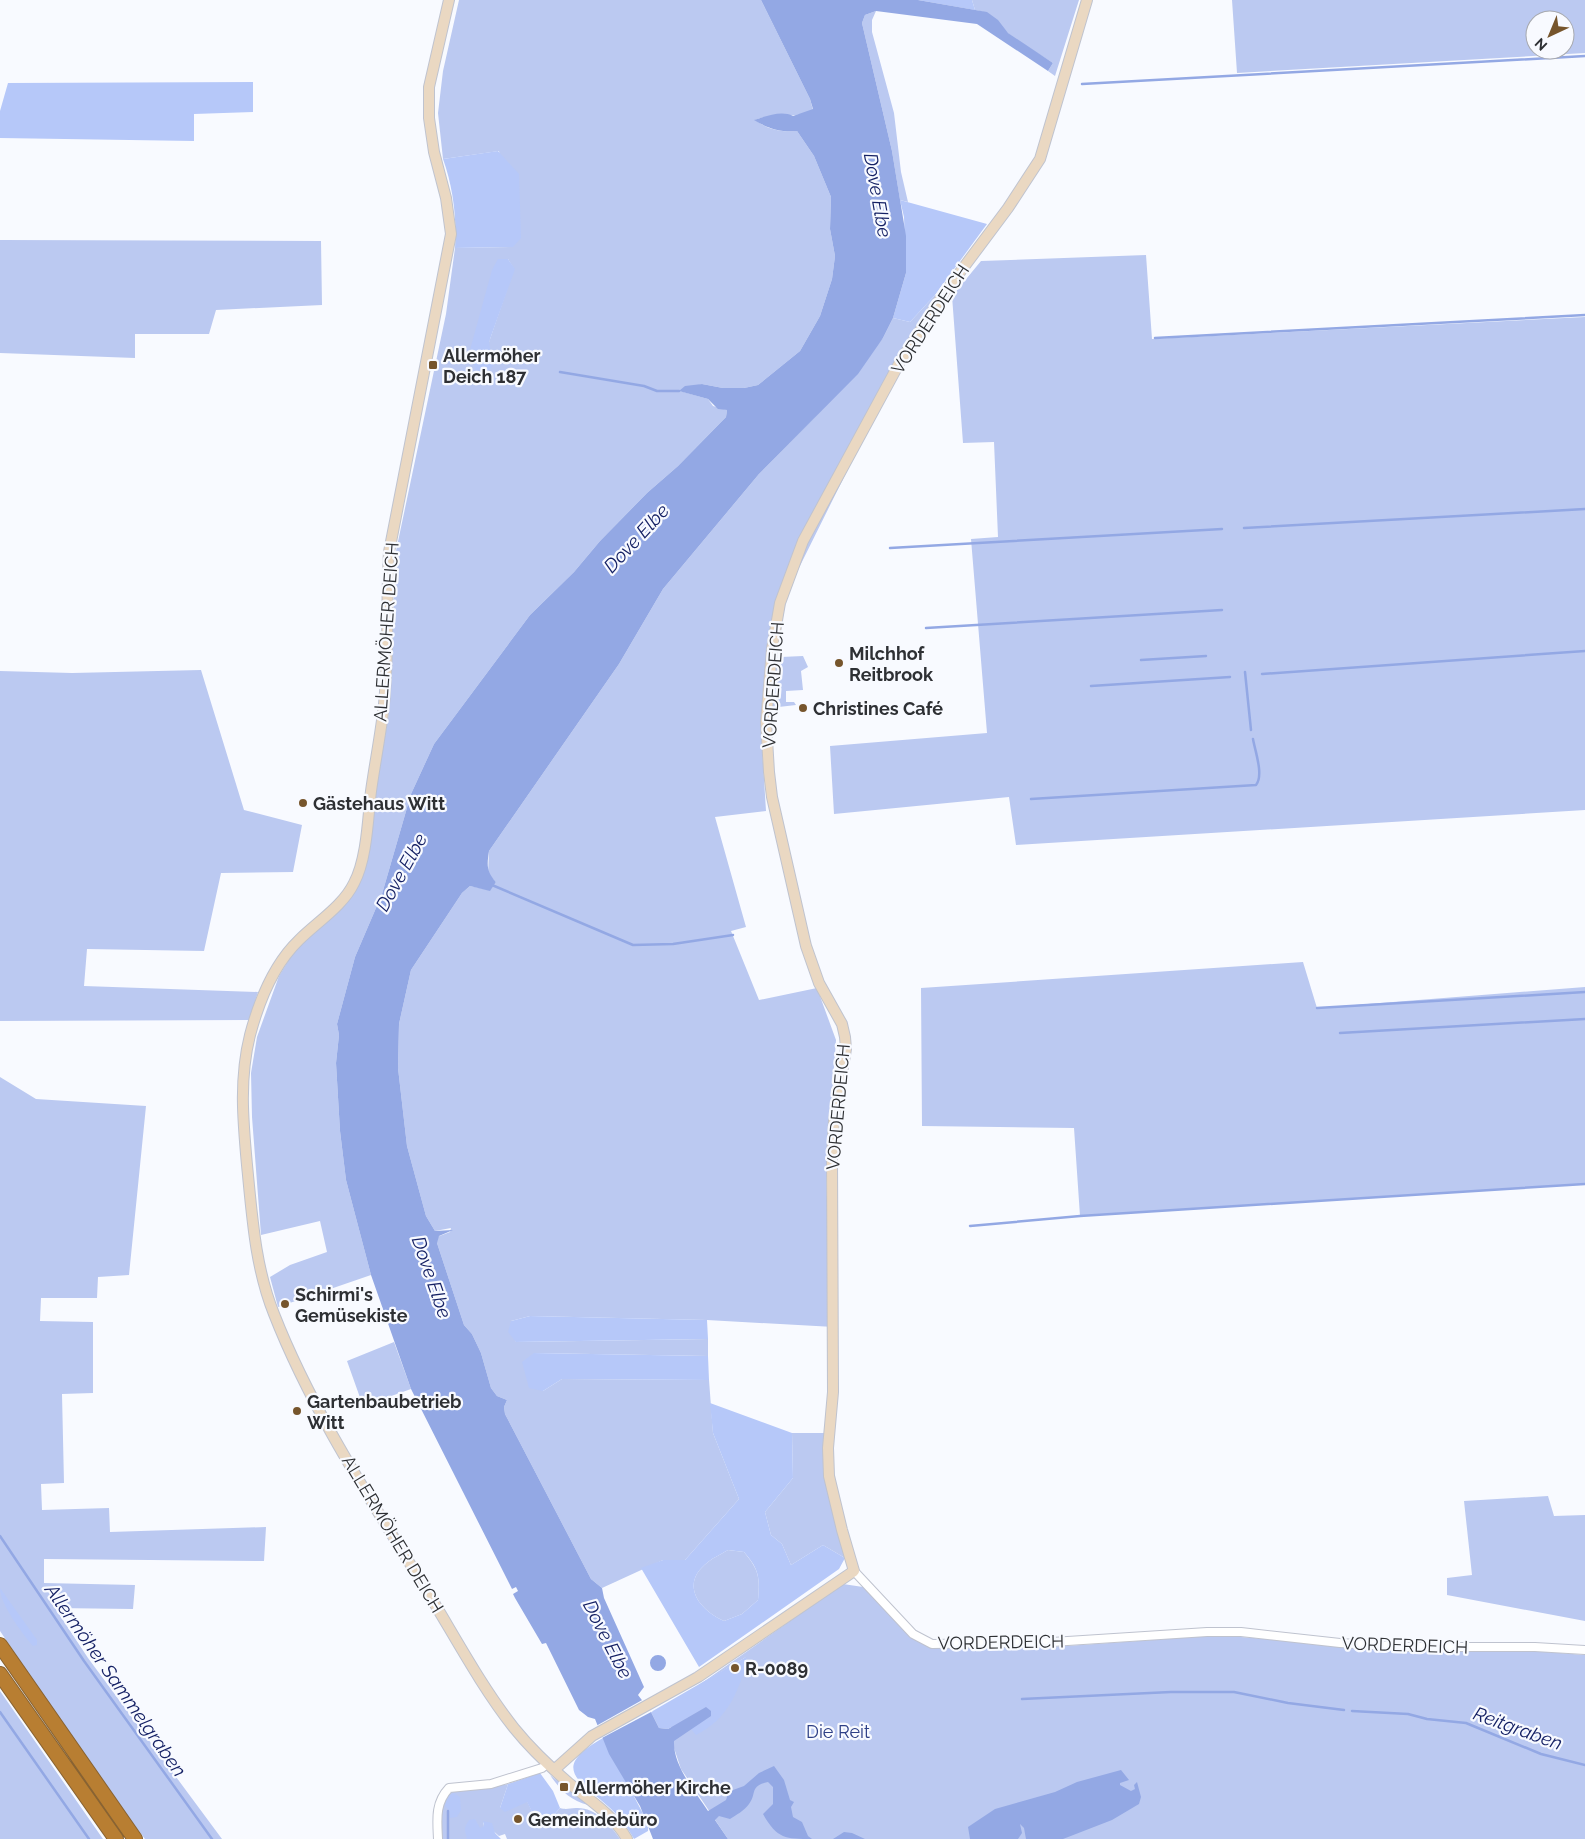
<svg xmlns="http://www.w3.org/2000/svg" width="1585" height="1839" font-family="Raleway,sans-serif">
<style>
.green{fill:#bbc9f1;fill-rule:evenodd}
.forest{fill:#b6c8f9;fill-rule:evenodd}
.water{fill:#93a8e4}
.pier{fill:#f8faff}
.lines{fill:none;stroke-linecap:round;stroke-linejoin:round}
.stream{stroke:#93a8e4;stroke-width:2.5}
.street-casing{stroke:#bfc3cf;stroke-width:10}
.secondary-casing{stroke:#bfc3cf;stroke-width:12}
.highway-casing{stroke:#886333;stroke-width:16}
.street{stroke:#fff;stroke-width:8}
.secondary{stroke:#ead8c2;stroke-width:10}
.highway{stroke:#b87e32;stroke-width:14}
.poi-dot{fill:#76552c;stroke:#f8faff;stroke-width:2}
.labels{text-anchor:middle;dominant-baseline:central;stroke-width:4.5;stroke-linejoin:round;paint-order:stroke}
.street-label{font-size:18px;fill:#2e3034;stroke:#f8faff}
.poi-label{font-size:18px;font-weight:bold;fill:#2e3034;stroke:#f8faff;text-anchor:start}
.park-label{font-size:18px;fill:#2d3f86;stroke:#f8faff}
.water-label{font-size:19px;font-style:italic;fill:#152165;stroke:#f8faff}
</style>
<rect width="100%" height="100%" fill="#f8faff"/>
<path class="green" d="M459,0H761L810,99L813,110C794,120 774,112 755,120C769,130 780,132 797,131L814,156L831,197L830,229L835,256L832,279L820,316L800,351L758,385L744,388H723L702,384L680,391L708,399L713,406L727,410L726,417L678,466L647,493L600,541L574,572L530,615L434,744L411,794L382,894L355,957L337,1024L339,1035L336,1063L340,1131L346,1180L371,1275L278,1307L270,1277L290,1265L327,1252L320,1221L261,1235L252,1117L251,1073L257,1037L279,976L293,953L363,871L389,712L396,551L446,314L455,248L513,247L499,151L443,159L438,113L443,71ZM508,259L514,269L489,342Z
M972,0H1079L1055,76L1048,71L1053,63C1038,53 1023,45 1009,34C995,23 996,13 975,10Z
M1232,0H1585V53L1237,73ZM1535,20H1565V50H1535Z
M876,11L872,20V32L894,113L901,172L908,202L900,200L892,151L862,23L865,15Z
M0,240L321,241L322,305L216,310L209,334H135V358L0,353Z
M1146,255L1152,339L1585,317V810L1016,845L1009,797L834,814L830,746L987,733L971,539L998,537L994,442L963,443L952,296L904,364L851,463L788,590L774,665L781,657L803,656L808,667L801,671L803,690L786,691V702H794L796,705L770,708L773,669L761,731L766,811L715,817L746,927L731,931L759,1000L817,988L836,1040L826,1182L834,1327L707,1320L530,1316L511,1321L516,1342L708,1339V1356L534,1353L543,1391L562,1379L709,1380L713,1433L739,1499L685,1560H663L602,1588L591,1579L505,1414L504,1407L507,1400L497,1396L491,1388L481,1353L472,1334L464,1325L437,1243V1237L450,1232L451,1228L435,1231L426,1216L407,1146L398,1068L399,1024L411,970L462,893L470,886L490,890L496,882L488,874L489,851L619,664L663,589L759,474L814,418L883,338L893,318L910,322L935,295H953L981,261Z
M201,670L244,810L302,825L293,872L221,873L204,951L87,949L84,986L258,992L249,1020L0,1021V671L72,673Z
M1303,962L1317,1008L1585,987V1184L1080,1216L1074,1128L922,1126L921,988Z
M0,1077L36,1099L146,1106L129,1275L98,1277L97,1298H41L40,1321L93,1322V1393L62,1394L64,1483L41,1484L42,1510L109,1508L110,1532L266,1527L264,1561L44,1559V1583L135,1585L133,1609L55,1608L88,1658L222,1839H145L107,1789L0,1631Z
M394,1342L411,1389L363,1406L347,1361Z
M792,1433H824L826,1481L845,1558L823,1545L791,1565L782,1544L771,1535L765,1512L793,1478Z
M1548,1496L1554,1516L1585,1515V1621L1447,1595V1578L1472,1575L1464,1501Z
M728,1550L744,1552C759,1570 760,1577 758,1600L742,1614L724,1621C699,1610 679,1584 708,1562C714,1557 722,1554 728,1550Z
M843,1584L863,1587L910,1637L931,1648L1052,1647L1208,1636L1241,1637L1412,1651H1535L1585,1655V1839H728L681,1769L674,1748L668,1703L733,1673L746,1657L699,1685Z
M0,1691L103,1839H0Z
M550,1775L588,1805C571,1801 560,1790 550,1775Z
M508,1784L500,1808L527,1801L536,1820L546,1824L560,1808C567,1810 569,1808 576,1808C595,1807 610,1824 620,1839H507L505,1834L499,1836L483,1822L484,1826L480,1839H442V1804L445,1796L451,1791L487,1788Z"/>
<path class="forest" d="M918,0H972L975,10Z
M253,82V112L194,114V141L0,138V111L8,83Z
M498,151L519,174L521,238L513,247L455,248C457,218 453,187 443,159Z
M900,200L987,224L935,295L910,322L893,318L906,273L904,217Z
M498,259H508L515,269L489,342L493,366L485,373L476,372L470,350L492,270Z
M530,1316L707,1320L708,1339L516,1342L508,1332L511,1321Z
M534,1353L708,1356L709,1380L562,1379L543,1391L529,1388L522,1362Z
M710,1403L792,1433L793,1478L765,1512L771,1535L782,1544L791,1565L823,1545L845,1558L839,1569L699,1667L641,1568L663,1560H685L739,1499L713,1433ZM728,1550L744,1552C759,1569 760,1577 758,1600L742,1614L724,1621C699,1610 679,1584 708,1562C714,1557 722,1554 728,1550Z
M0,1588L37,1640V1645L33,1646C22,1633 0,1604 0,1588Z
M746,1657L748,1662C736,1694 729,1718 696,1735L691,1729L711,1716L706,1707L668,1729L659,1728L651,1712Z
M603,1738L648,1823V1831L634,1839C627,1827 620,1817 610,1808C581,1781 548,1769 603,1738Z
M540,1773L553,1791L560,1808L546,1824L536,1820L527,1802L505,1812L500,1808L508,1784Z
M454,1793L460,1797L461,1810L457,1817L450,1818L449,1810L445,1806L447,1796Z
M475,1819L480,1828L484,1826L483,1821L492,1823L495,1833L501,1839H467C465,1830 463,1829 469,1820Z"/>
<path class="water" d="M761,0H918L987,12L998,20L1008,33L1053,63L1048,71L977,24L876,11L865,15L862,23L892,151L906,236V273L893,318L883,338L858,374L759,474L663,589L619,664L489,851C487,865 486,871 496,882L490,891L470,886L462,893L411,970L399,1024L398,1068L407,1146L426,1216L435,1231L453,1230L439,1236L437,1243L464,1325L472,1334L481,1353L491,1388L497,1396L507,1400L504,1407L505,1414L591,1579L602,1588L604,1598L644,1687L638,1695L651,1712L659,1728L668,1729L706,1707L711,1711V1716L674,1741C673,1766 695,1791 708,1811L726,1800L728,1794L733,1790L744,1786L759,1773L774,1766L784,1780L790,1800L794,1802L791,1807L793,1817L802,1822L808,1836L812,1839C786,1839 777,1839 763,1814L773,1804V1787L768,1782C749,1786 757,1794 749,1804C744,1811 736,1815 730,1819L719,1816L715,1820L728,1839H653L640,1806L609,1754L595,1719L588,1717L579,1710L546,1643L542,1644L515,1598L513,1594L518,1591L516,1587L512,1589L411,1389L371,1275L346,1180L340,1131L336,1063L339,1035L337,1024L355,957L382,894L411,794L434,744L530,615L574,572L600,541L647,493L678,466L726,417L727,410L718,409L708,399L679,391L685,386L702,384L723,388H744L758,385L800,351L820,316L832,279L835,256L830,229L831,197L814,156L797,131C780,132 769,129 754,120C766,116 782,110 793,116L813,109L810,99Z
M650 1663a8 8 0 1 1 16 0a8 8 0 1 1-16 0Z
M1121,1770L1129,1780L1120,1783V1785L1131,1791L1135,1789L1134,1785L1137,1782L1141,1797L1139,1804L1112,1820L1063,1839H1026L1024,1828L1020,1824L1022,1833L1018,1839H970L968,1827L995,1809L1055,1792L1077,1782Z
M844,1832L852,1833L865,1839H833Z"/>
<path class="pier" d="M644,1699L653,1711L600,1739L596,1726Z"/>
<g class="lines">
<path class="stream" d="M1082,84L1585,56
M1155,338L1585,315
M560,372L644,386L657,391H679
M1244,528L1585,509
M890,548L1222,529
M926,628L1222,610
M1141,660L1206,656
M1245,672L1251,730
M1262,674L1585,651
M1091,686L1230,677
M1031,799L1256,785C1264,775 1255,751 1253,739
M492,885L633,945L673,944L733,935
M1317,1008L1585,992
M1340,1033L1585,1019
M970,1226L1080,1216L1585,1184
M0,1536L84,1661L212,1839
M1022,1699L1171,1692H1234L1288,1703L1344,1710
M1352,1711L1408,1714L1427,1719L1466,1723L1541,1754L1585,1765
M0,1712L89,1839
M448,1811V1839"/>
<g class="street-casing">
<path id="street" d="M854,1571L913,1634L932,1644L1052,1642L1207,1632H1241L1340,1643L1408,1647H1535L1585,1650
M438,1839C437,1819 435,1803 449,1788L491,1784L542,1768L547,1764"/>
</g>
<g class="secondary-casing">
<path id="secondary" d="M449,0L429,87V118L434,152L446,198L451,234L389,552C386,603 389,654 384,704C381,733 375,762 371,791C368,817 367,859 354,883C343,906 317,922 299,940C273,965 259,1001 250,1035C239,1079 243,1121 247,1165C252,1215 255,1267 274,1314C310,1406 365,1491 417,1575C449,1625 477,1681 514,1728C531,1749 550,1767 570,1784C591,1801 614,1816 627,1839
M554,1770L592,1736L698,1677L854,1571L842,1530L829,1476L828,1448L833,1392L832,1158L834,1120L846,1049L845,1037L842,1024L819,983L806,946L772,797L769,772L766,722L772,649L780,603L803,541L900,362L943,295L1008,208L1040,159L1087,0"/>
</g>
<g class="highway-casing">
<path id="highway" d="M0,1645L135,1839
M0,1674L116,1839"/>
</g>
<use href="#street" class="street"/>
<use href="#secondary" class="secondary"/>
<use href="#highway" class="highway"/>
</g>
<g class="poi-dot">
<rect x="428" y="360" width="10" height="10" rx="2.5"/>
<circle cx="839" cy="663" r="5"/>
<circle cx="803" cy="708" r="5"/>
<circle cx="303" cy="803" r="5"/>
<circle cx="285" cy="1304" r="5"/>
<circle cx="297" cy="1411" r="5"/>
<circle cx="735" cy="1668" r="5"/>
<rect x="559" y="1782" width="10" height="10" rx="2.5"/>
<circle cx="518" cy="1819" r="5"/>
</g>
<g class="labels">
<g class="street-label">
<text transform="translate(930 319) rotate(-57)">VORDERDEICH</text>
<text transform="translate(386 632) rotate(-86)">ALLERMÖHER DEICH</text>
<text transform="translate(773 685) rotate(-86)">VORDERDEICH</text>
<text transform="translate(838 1107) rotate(-85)">VORDERDEICH</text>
<text transform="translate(393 1534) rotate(59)">ALLERMÖHER DEICH</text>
<text transform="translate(1001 1642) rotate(-1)">VORDERDEICH</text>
<text transform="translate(1405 1645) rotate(2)">VORDERDEICH</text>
</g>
<g class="poi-label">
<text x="443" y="355">Allermöher<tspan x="443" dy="21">Deich 187</tspan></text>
<text x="849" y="653">Milchhof<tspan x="849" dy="21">Reitbrook</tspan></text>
<text x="813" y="708">Christines Café</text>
<text x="313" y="803">Gästehaus Witt</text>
<text x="295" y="1294">Schirmi's<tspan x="295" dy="21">Gemüsekiste</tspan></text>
<text x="307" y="1401">Gartenbaubetrieb<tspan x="307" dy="21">Witt</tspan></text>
<text x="745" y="1668">R-0089</text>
<text x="574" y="1787">Allermöher Kirche</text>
<text x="528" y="1819">Gemeindebüro</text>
</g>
<g class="park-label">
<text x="838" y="1731">Die Reit</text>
</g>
<g class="water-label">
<text transform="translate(878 195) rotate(80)">Dove Elbe</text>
<text transform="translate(636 538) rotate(-47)">Dove Elbe</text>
<text transform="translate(401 872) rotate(-61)">Dove Elbe</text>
<text transform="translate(432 1277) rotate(71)">Dove Elbe</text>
<text transform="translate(608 1639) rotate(63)">Dove Elbe</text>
<text transform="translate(116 1680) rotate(55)">Allermöher Sammelgraben</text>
<text transform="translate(1518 1728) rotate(20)">Reitgraben</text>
</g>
</g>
<g transform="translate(1550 35) rotate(224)"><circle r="24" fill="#f8faff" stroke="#a7a9ae"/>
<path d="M0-4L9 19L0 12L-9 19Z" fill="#76552c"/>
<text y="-8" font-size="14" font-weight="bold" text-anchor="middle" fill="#2e3034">N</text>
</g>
</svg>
